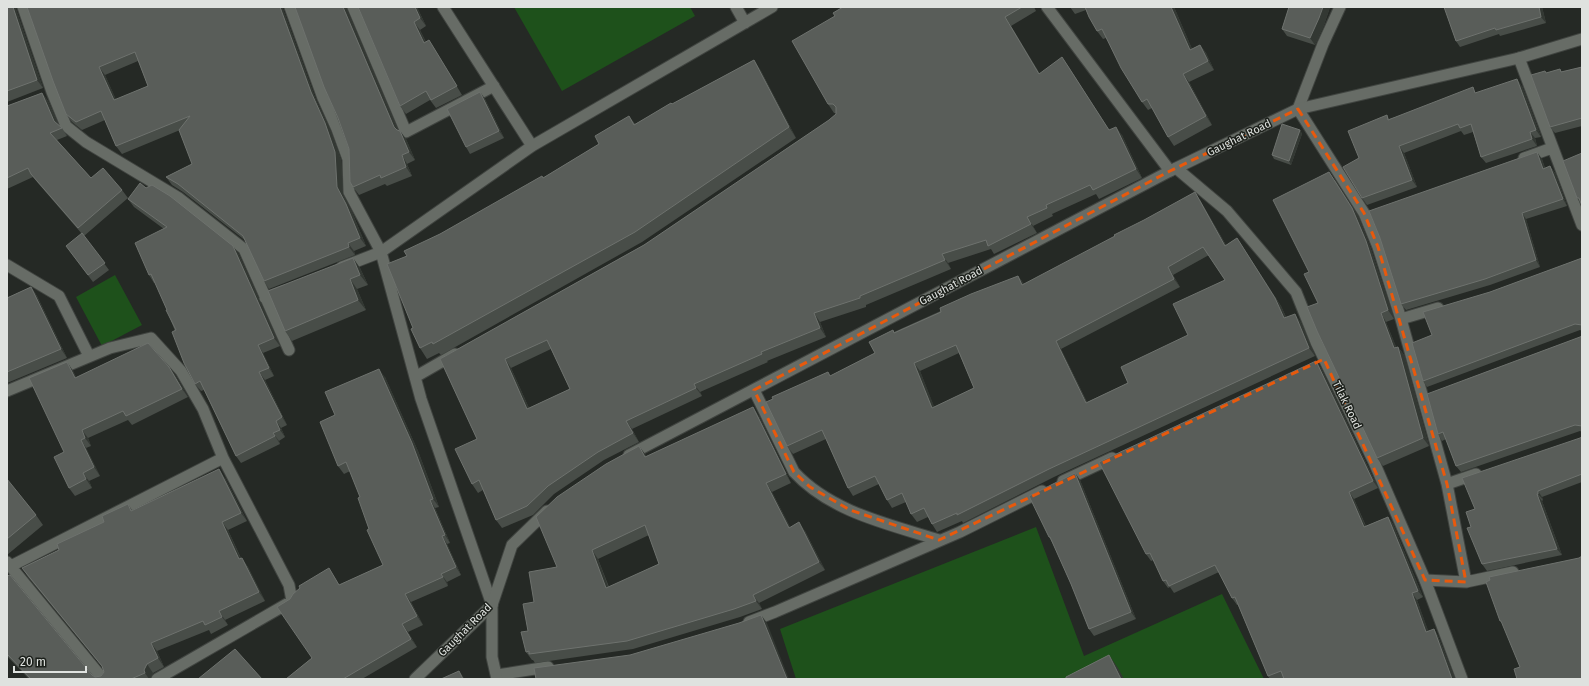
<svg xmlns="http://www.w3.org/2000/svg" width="1589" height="686" font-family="'Fira Sans',sans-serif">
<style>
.green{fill:#1e511b}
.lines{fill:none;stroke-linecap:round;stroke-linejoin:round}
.minor-casing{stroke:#404440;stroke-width:13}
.tertiary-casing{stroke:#404440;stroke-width:13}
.secondary-casing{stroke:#404440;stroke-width:13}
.minor{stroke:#676c66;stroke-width:11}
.tertiary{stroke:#676c66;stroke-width:11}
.secondary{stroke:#676c66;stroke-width:11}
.wall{fill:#484d48;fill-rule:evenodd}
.shaded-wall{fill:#333833}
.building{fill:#595d59;stroke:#6e726e;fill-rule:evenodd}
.marked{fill:none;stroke:#e8590c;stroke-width:3;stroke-dasharray:8 5;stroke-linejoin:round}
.labels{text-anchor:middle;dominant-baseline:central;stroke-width:3;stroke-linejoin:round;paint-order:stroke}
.street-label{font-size:11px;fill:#dfe2df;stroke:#1c201b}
</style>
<rect width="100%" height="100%" fill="#252925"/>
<path class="green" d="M514,7H690L695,16L562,91Z
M115,275L142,325L102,346L76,297Z
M1036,527L1084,656L1222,594L1264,679H796L780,629Z"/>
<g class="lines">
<g class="minor-casing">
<path id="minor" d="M23,7L52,92L66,126L86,142L179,198L244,249L289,350
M290,7L323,98L337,129L348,159L349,192L381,252L421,399L492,605
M353,7L406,132L494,86
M443,7L532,146
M736,7L745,23
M1047,7L1170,171
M1340,7L1323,44L1298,109L1364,213L1378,247L1401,319L1447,484L1466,582
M1519,58L1582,225
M1524,158L1552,148
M7,265L59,296L89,356
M342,267L381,252L532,146L772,7
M265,298L284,291
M1401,319L1438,308
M415,377L455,354
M754,390L794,472C831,512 888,524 939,540
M7,391L110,348L151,338L181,371L203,409L223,458L289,585L292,601L157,679
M1063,481L1112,458
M1447,484L1476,474
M7,562L103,679
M11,566L223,458
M1425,580L1466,582L1513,572
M749,622L775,612L960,532L1042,491
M497,675L548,667"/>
</g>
<g class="tertiary-casing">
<path id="tertiary" d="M492,605V657L497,679"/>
</g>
<g class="secondary-casing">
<path id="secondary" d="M1176,168L1227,211L1296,292L1316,342L1374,462L1425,580L1462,679
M629,455L1170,171L1298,109L1519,58L1582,39
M415,679L492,605L512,545L547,511"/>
</g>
<use href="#minor" class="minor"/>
<use href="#tertiary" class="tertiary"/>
<use href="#secondary" class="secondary"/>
</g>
<path class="wall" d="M7,7L16,9L43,88L7,102Z
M27,7L283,9L316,100L331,132L341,160L343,195L352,212L366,246L354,251L355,255L269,289L264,281L246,241L183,192L172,185L166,177L192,164L180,130L122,154L116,146L105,120L82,130L72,122L66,114ZM138,61L148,86L116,100L105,75Z
M295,7H347V10L398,130L400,131L406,139L415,160L407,164L412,176L387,186L385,184L359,195L353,187L349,149Z
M358,7H417L426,26L420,30L426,42L434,48L462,95L436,108L430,100L406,114L400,106Z
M843,7H1034L1036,11L1011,26L1040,74L1068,66L1109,130L1122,135L1142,178L1099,199L1096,194L1052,214L1053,216L1033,226L1037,233L994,254L991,249L948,263L951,269L866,305V307L820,322L826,337L767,361L768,362L700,392L702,396L632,429L639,442L604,460L554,494L533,515L502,528L496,520L483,490L478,493L472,484L477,439L440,359L644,245L829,120L836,114V113H834L828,104L835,16ZM551,349L570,389L529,408L511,368Z
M1070,7H1174L1192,49L1200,45L1206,53L1214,70L1189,82L1212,125L1174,146L1168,137L1152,108L1148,110L1142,102L1106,38L1103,39L1097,31L1086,10L1075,14Z
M1289,7H1330L1324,25L1315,45L1287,36L1282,29Z
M1444,7H1542L1546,23L1500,36L1499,34L1460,47L1456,41Z
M754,60L761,71L796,138L642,242L441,355L439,353L427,359L420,348L413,328L407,256L440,234L543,178L599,144L629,116L635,124Z
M1582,67V126L1555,133L1550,127L1545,71L1546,73L1560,69L1562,72Z
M1522,86L1541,137L1535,138L1537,146L1486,163L1481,157L1473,132L1464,135L1461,131L1404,153L1417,187L1367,205L1362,198L1359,158L1387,115L1389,119L1477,93Z
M480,92L485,99L504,138L470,154L466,147Z
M42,93L48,101L58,124L62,128L67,136L57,140L91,178L122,190L128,198L84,236L109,270L93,282L66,246L82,234L37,182L33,177L7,189V106Z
M1300,130L1302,134L1291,165L1274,159L1272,155Z
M1582,153L1581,204L1577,198Z
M1542,159L1545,168L1550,166L1555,173L1567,206L1526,219L1540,267L1490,285L1406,310L1401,304Z
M1335,180L1358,216L1371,249L1394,319L1386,322L1396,347H1398L1404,355L1429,446L1383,466L1377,458L1318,303L1309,272Z
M128,199L238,253L280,346L263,353L274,376L265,380L287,425L281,428L285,437L279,441L280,444L241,463L236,456L204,390L201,391L195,384L167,310L155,283H154L149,275L164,229L134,207Z
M1200,200L1226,245L1237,238L1281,306L1286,317L1300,321L1315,356L1054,477L963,523L962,521L937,532L932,524L928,517L917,522L911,514L906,502L892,508L887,500L879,484L853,496L848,488L826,439L793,454L787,446L830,376L875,353L894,332L1018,276L1024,284ZM1209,255L1225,280L1188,335L1128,383L1087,402L1061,349L1180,287L1173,275ZM959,353L974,388L934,407L920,371Z
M353,258L360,268L368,285L357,289L366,310L292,341L285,331Z
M1582,258V331L1580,330L1427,387L1423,381L1432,335L1490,292Z
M31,287L37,296L67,358L7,383V298Z
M1582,336V432L1580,431L1461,472L1456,466L1446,439L1442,441L1438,434Z
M1316,361L1321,368L1378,488L1354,499L1366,526L1388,517L1393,524L1423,597L1417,600L1428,631L1434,629L1438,636L1455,679H1270L1268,676L1238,605H1237L1232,598L1219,572L1174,593L1170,587L1168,588L1163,581L1154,560L1151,561L1146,554Z
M67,362L73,371L76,377L169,367L175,375L188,397L132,425L128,420L88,438L91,446L86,448L100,476L89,481L92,488L75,496L69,488L64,452Z
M385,377L418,451L439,507L435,508L450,543L447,544L461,575L447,582L448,586L411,602L423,625L408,632L417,647L362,679H286L312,658L290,599L329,568L339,585L383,565L369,529L360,497L350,471L344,474L338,466L335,415Z
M759,416L791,483L772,492L790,527L805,531L825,570L759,603L762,609L740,617L633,649L535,663L533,660H532L526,652L528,631L534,602L557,567L645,454L646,457ZM649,535L659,564L609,587L598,559Z
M1582,437V482L1542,497L1543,500L1542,501L1562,555L1487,571L1482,564L1471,527L1475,509Z
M1075,473L1080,480L1136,619L1094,636L1089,629L1071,584L1053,544L1049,537Z
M7,478L8,481L36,515L43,525L7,555Z
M225,478L247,521L228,530L241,558L248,567L265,601L225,620L228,625L211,634L209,630L157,651L164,667L153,673L150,679H29L7,656V576L92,675L95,677L101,676L104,672L103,668L28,577L22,568L59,550L104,522L128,504L132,510Z"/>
<path class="shaded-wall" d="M13,7H17L16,9L43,88L37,80Z
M280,7H284L283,9L316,100L331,132L341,160L343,195L352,212L366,246L360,238L337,187L311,92Z
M343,7H347V10L400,135L394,127Z
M415,7H417L426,26L420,18Z
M1171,7H1174L1196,58L1190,50Z
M1323,7H1330L1324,25L1315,45L1310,38Z
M1539,7H1542L1546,23L1541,17Z
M1005,17L1011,26L1045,83L1039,74Z
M414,22L420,30L430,51L424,43Z
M1200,45L1206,53L1214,70L1208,61Z
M1062,57L1068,66L1115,139L1109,130Z
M754,60L761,71L796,138L789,127Z
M99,67L105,75L120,108L114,100Z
M1183,74L1189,82L1212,125L1206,116Z
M1517,79L1522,86L1541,137L1536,130Z
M480,92L485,99L504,138L499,131Z
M42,93L48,101L60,129L54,121Z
M1116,127L1122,135L1142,178L1136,169Z
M1300,130L1302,134L1291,165L1289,161Z
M400,131L406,139L415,160L409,152Z
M1530,132L1535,138L1537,146L1532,139Z
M1399,146L1404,153L1417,187L1412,180Z
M1537,152L1542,159L1547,176L1543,169Z
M402,155L407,164L412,176L406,167Z
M1550,166L1555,173L1567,206L1563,199Z
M1329,172L1358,216L1371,249L1394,319L1388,310Z
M1195,192L1200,200L1231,254L1225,246Z
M1522,213L1526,219L1540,267L1536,260Z
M1027,217L1033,226L1037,233L1031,224Z
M1237,238L1281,306L1290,326L1284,318Z
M348,243L354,251L355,255L349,247Z
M233,246L238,253L280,346L274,338Z
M942,254L948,263L951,269L945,260Z
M353,258L360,268L368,285L360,275Z
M1168,267L1173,275L1180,287L1174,279Z
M1018,276L1024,284L1022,285Z
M350,279L357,289L366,310L358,300Z
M31,287L37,296L67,358L61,349Z
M814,313L820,322L826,337L820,328Z
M1381,313L1386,322L1400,356L1394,348Z
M1295,314L1300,321L1315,356L1309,348Z
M1056,341L1061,349L1091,411L1086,403Z
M258,345L263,353L274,376L269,368Z
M1398,347L1404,355L1429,446L1423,438Z
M505,359L511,368L533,417L527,409Z
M1316,361L1321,368L1378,488L1373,481Z
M67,362L73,371L81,386L75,378Z
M914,363L920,371L938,416L932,408Z
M169,367L175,375L188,397L182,389Z
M379,369L385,377L418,451L439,507L433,499Z
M259,372L265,380L287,425L282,417Z
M694,384L700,392L702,396L696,388Z
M753,407L759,416L791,483L786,474Z
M276,421L281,428L285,437L280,430Z
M626,421L632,429L639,442L633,433Z
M82,430L88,438L91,446L85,438Z
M273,433L279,441L280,444L275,436Z
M81,440L86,448L100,476L94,467Z
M639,446L645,454L651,466L645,457Z
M219,469L225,478L247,521L241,513Z
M83,473L89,481L92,488L86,479Z
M1075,473L1080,480L1136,619L1131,612Z
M766,483L772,492L795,536L789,528Z
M1538,491L1542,497L1543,500L1538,494Z
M1349,492L1354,499L1369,534L1364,527Z
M1537,494L1542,501L1562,555L1557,549Z
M430,500L435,508L450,543L445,535Z
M1388,517L1393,524L1423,597L1418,591Z
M222,522L228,530L245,568L239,559Z
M799,522L805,531L825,570L819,562Z
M442,536L447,544L461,575L456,567Z
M592,550L598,559L612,597L606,588Z
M242,558L248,567L265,601L259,592Z
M441,574L447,582L448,586L443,577Z
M1412,593L1417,600L1431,638L1426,632Z
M405,594L411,602L423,625L417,616Z
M753,595L759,603L762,609L756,601Z
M219,611L225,620L228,625L222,617Z
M761,615L767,623L789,679H787Z
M402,624L408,632L417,647L411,639Z
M1434,629L1438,636L1455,679H1452Z
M151,643L157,651L164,667L158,658Z
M1109,655L1118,668L1124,679H1121Z
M147,664L153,673L150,679H149L145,673L144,670Z
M459,671L465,679H463Z"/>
<path class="building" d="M7,7H13L37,80L7,91Z
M27,7H280L311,92L325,123L335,152L337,187L346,204L360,238L348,243L349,247L264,281L243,236L178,184L166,177L192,164L179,130L190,116L116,146L101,111L76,122L66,114L53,81ZM135,52L148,86L114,100L99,67Z
M295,7H343L394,127L397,130L400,131L409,152L402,155L406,167L381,178L380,175L353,187L350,182L349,149L338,118L324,87Z
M358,7H415L420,18L414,22L424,43L429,40L457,86L431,100L426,91L400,106Z
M843,7H1022L1005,17L1039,74L1062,57L1109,130L1116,127L1136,169L1093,190L1090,185L1046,205L1047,208L1027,217L1031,224L988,246L986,240L942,254L945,260L860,296V298L814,313L820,328L761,352L762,354L694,384L696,388L626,421L633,433L598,452L548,486L527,506L496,520L479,480L472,484L455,449L477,439L440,359L644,245L829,120L836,114V107L833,104H828L792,41L835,16L833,13ZM547,340L570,389L527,409L505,359Z
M1085,7H1171L1190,50L1200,45L1208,61L1183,74L1206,116L1168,137L1147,99L1142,102L1121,68L1102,29L1097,31L1089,17Z
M1289,7H1323L1319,18L1310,38L1282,29Z
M1444,7H1539L1541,17L1496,30L1495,28L1456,41Z
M754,60L789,127L635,232L433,344L432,342L420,348L411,329L413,328L387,264L407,256L404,251L440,234L542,176L543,178L599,144L595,136L629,116L634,125L671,103L672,104Z
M1582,67V118L1550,127L1531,75L1545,71L1546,73L1560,69L1561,72Z
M1517,79L1536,130L1530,132L1532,139L1481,157L1471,124L1460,128L1458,124L1399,146L1412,180L1362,198L1343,167L1359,158L1348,131L1387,115L1388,120L1473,87L1475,93Z
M480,92L499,131L466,147L447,109Z
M42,93L54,121L62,128L50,133L91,178L103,168L122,190L78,228L31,174L28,168L7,178V106Z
M1282,124L1300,130L1289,161L1272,155Z
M1537,152L1543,169L1550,166L1563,199L1522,213L1536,260L1485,279L1401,304L1380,238L1369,211Z
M1582,153V206L1579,198H1577L1563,161Z
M1329,172L1352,208L1366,241L1388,310L1381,313L1394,348L1398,347L1423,438L1377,458L1317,331L1307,307L1318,303L1304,274L1309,272L1273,200Z
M140,183L146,188L152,185L170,196L233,246L274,338L258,345L269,368L259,372L282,417L276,421L280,430L273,433L275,436L236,456L200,381L195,384L184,363L172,332L176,330L166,310H167L151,274L149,275L135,243L167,227L128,199Z
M1195,192L1225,246L1237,238L1275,298L1284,318L1295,314L1309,348L1049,469L957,515V513L932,524L924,508L911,514L902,493L887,500L875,476L848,488L822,430L787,446L766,402L773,399L772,397L828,372L830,376L875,353L869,342L893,330L894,333L941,312L940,308L971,294L1018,276L1022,285L1115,236L1114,235L1144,220ZM1203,247L1225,280L1173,304L1188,335L1121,367L1128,383L1086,403L1056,341L1174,279L1168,267ZM956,345L974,388L932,408L914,363Z
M82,233L105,263L88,275L66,246Z
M353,258L360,275L350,279L358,300L285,331L268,291Z
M1582,258V325L1575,324L1423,381L1412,343L1432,335L1423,312L1490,292Z
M31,287L61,349L7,372V298Z
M1582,336V426L1575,425L1456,466L1443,432L1438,434L1427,394L1580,337Z
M148,343L169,367L182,389L126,416L123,411L82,430L85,438L81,440L94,467L83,473L86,479L69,488L54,457L64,452L29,378L67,362L75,378Z
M1316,361L1373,481L1349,492L1364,527L1388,517L1418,591L1412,593L1426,632L1434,629L1452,679H1284L1281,671L1268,676L1235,597L1232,598L1215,565L1169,586L1166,580L1163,581L1150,553L1146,554L1099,462Z
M379,369L412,443L433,499L430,500L445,535L442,536L456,567L441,574L443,577L405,594L417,616L402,624L411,639L343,679H286L312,658L277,607L290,599L293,594L300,588L299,586L329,568L339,585L383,565L367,530L369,529L358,498L360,497L346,462L338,466L320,422L335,415L325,392Z
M753,407L786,474L766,483L789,528L799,522L819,562L753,595L756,601L734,609L627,641L529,654V651L526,652L521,632L528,631L523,604L534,602L529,572L557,567L536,517L557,497L606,464L639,446L645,457ZM645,525L659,564L606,588L592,550Z
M1582,437V474L1538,491V494H1537L1557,549L1482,564L1467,528L1471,527L1466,512L1475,509L1462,478L1580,438Z
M219,469L241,513L222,522L239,559L242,558L259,592L219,611L222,617L205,625L203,621L151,643L158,658L147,664L144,670L145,673L131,679H31L7,654V576L10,575L92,675L95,677L101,676L104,672L102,666L22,568L59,550L57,544L104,522L102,516L128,504L131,511Z
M1075,473L1131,612L1089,629L1071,584L1050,537H1049L1029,496Z
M7,479L36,515L7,539Z
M1582,556V679H1517L1514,669L1520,667L1501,621H1500L1486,582L1490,580L1489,577L1579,558Z
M761,615L787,679H536L534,668L630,655L739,623Z
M235,649L262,679H198Z
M1109,655L1121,679H1066V677Z
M459,671L463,679H441Z"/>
<path class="marked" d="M1298,109L1364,213L1378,247L1447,484L1466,582L1425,580L1324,359L939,540L850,510L810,487L794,472L754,390L1170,171Z"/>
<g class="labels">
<g class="street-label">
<text transform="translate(1239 138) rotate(-26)">Gaughat Road</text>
<text transform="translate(951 286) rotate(-28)">Gaughat Road</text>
<text transform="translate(1347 405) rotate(64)">Tilak Road</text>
<text transform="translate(465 630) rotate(-45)">Gaughat Road</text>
</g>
</g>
<rect width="1589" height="686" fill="none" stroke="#dfe2df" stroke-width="16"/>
<path d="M14 666v6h72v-6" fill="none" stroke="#dfe2df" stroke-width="2"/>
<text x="20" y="666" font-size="12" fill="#dfe2df" stroke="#1c201b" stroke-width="3" paint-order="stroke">20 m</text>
</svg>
